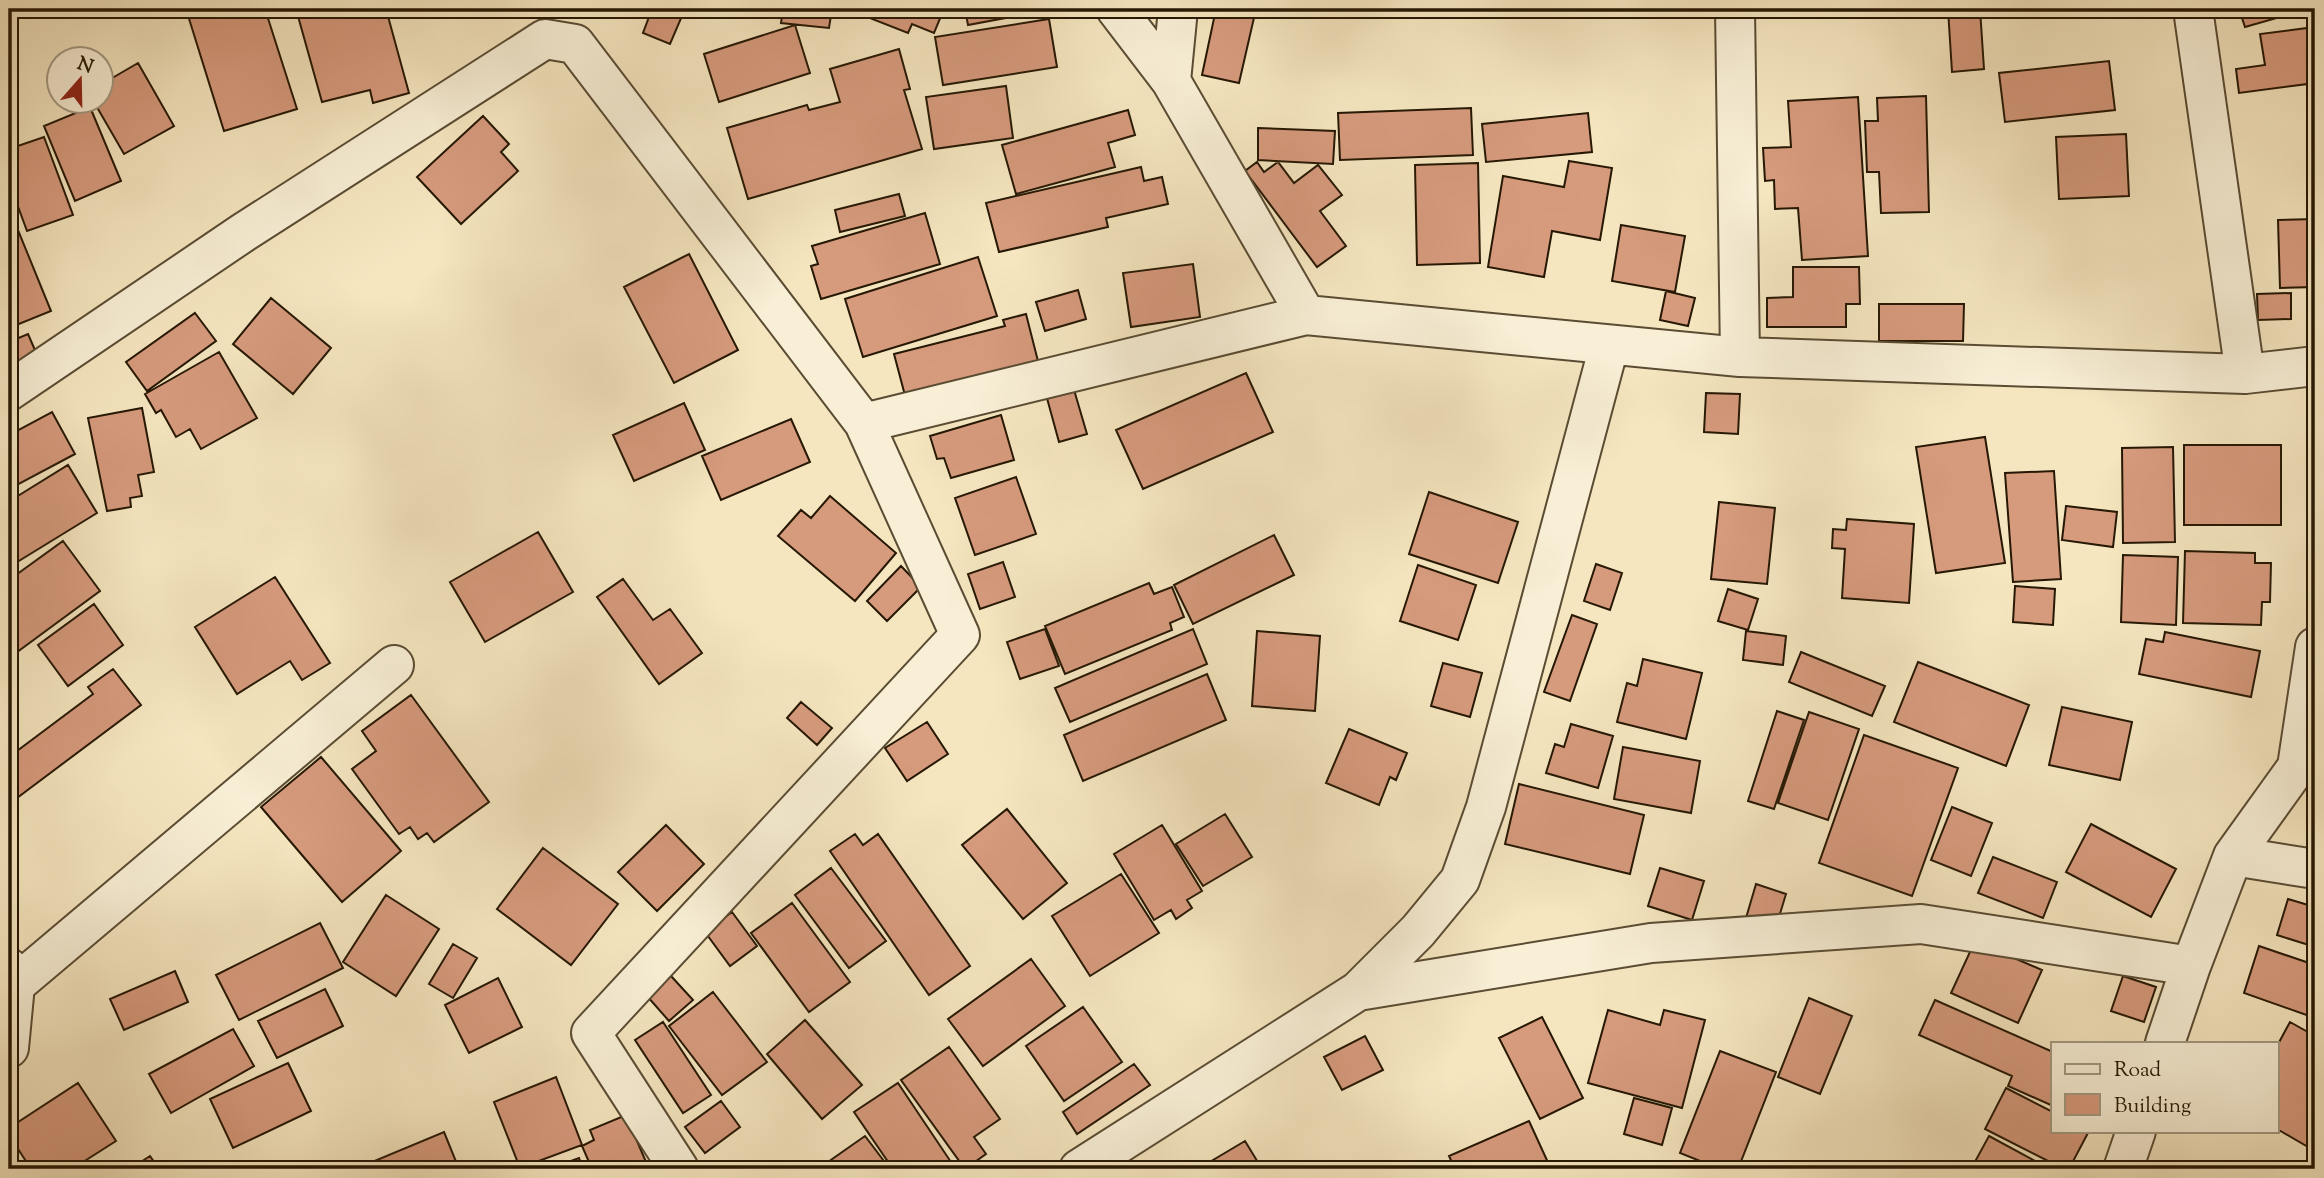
<svg xmlns="http://www.w3.org/2000/svg" width="2324" height="1178" font-family="'Sorts Mill Goudy',serif">
<style>
.building{fill:#d69a7d;stroke:#261804;stroke-width:2}
.lines{fill:none;stroke-linecap:round;stroke-linejoin:round}
.street-casing{stroke:#5a4c33;stroke-width:42}
.street{stroke:#f8efd6;stroke-width:38}
</style>
<rect width="100%" height="100%" fill="#f5e6c0"/>
<filter id="stains"><feTurbulence type="fractalNoise" baseFrequency=".00286" numOctaves="4"/><feColorMatrix values="0 0 0 0 .2 0 0 0 0 .09 0 0 0 0 .02 0 0 0 .5 -.17"/></filter>
<radialGradient id="worn" r=".72"><stop offset=".6" stop-color="#630" stop-opacity="0"/><stop offset="1" stop-color="#630" stop-opacity=".3"/></radialGradient>
<path class="building" d="M186,9H265L297,109L224,131Z
M296,9H386L409,93L373,103L370,90L322,102Z
M652,9H685L670,44L643,33Z
M783,9H832L829,28L781,23Z
M864,9H944L934,33L912,24L908,33L862,15Z
M965,9H1031L1032,13L968,25Z
M1216,9H1256L1239,83L1202,75Z
M1948,9H1980L1984,69L1952,72Z
M2239,9H2308L2245,27Z
M1049,19L1057,67L943,85L935,37Z
M795,25L810,73L719,102L704,54Z
M2315,27V83L2239,93L2236,69L2265,65L2260,34Z
M899,49L910,89L904,90L922,149L748,199L727,128L807,105L809,110L840,102L830,69Z
M2109,61L2115,110L2005,122L1999,73Z
M138,63L174,126L124,154L94,102H102V84Z
M1006,86L1013,138L934,149L926,97Z
M1926,96L1929,212L1881,213L1879,172H1867L1865,121H1878L1877,98Z
M1858,97L1868,256L1802,260L1798,208L1775,209L1774,180L1765,181L1763,148L1791,147L1788,101Z
M90,107L121,181L75,201L44,126Z
M1471,108L1473,155L1340,160L1338,113Z
M1128,110L1135,135L1108,143L1115,167L1016,194L1002,145Z
M1588,113L1592,152L1486,162L1482,124Z
M483,116L509,144L501,152L518,171L461,224L417,177Z
M1258,128L1335,131L1333,164L1258,160Z
M2126,134L2129,196L2059,199L2056,137Z
M44,137L73,215L27,231L9,182V149Z
M1569,161L1612,168L1600,240L1552,231L1544,277L1488,267L1503,176L1564,187Z
M1257,162L1264,172L1278,162L1294,183L1318,165L1342,195L1320,211L1346,246L1317,267L1245,171Z
M1478,163L1480,263L1417,265L1415,165Z
M1141,167L1144,181L1162,177L1168,204L1106,218L1108,227L999,252L986,203Z
M899,194L905,216L840,232L835,210Z
M11,213L51,311L9,328V214Z
M925,213L940,264L821,299L811,266L818,264L812,246Z
M2315,219V287L2280,288L2278,220Z
M1621,225L1685,236L1675,292L1612,281Z
M689,254L738,350L674,383L624,287Z
M978,257L997,316L863,357L845,299Z
M1193,264L1200,317L1131,327L1123,273Z
M1793,267H1859L1860,304H1846V327H1767V298L1793,297Z
M1078,290L1086,319L1045,331L1036,302Z
M1666,291L1695,298L1688,326L1660,320Z
M2291,293V319L2258,320L2257,294Z
M271,298L331,348L293,394L233,344Z
M1879,304H1964L1963,341H1879Z
M195,313L216,341L147,391L126,362Z
M1026,314L1040,369L907,403L894,354L1005,326L1003,320Z
M28,334L41,364L16,374L9,357V342Z
M219,352L257,418L201,449L190,429L176,437L161,410L156,413L145,394Z
M1246,373L1273,432L1143,489L1116,430Z
M1072,383L1087,434L1059,442L1045,391Z
M1706,393L1740,394L1738,434L1704,432Z
M684,403L705,450L634,481L613,435Z
M142,408L154,472L138,475L142,496L130,498L131,507L107,511L88,418Z
M52,412L75,454L15,486L9,475V435Z
M1001,415L1014,460L951,478L944,458L937,459L930,436Z
M791,419L810,462L721,500L702,456Z
M1985,437L2005,563L1936,573L1916,447Z
M2184,445H2281V525H2184Z
M2173,447L2175,542L2123,543L2122,448Z
M68,465L97,513L9,567V506L15,502L13,499Z
M2054,471L2061,579L2013,582L2005,473Z
M1016,477L1036,534L975,555L955,498Z
M1429,492L1518,522L1498,583L1409,554Z
M830,496L896,553L855,601L778,536L801,510L811,518Z
M1719,502L1775,508L1767,584L1711,579Z
M2066,506L2117,512L2113,547L2062,540Z
M1847,519L1914,524L1909,603L1842,598L1845,549L1832,548L1833,529L1846,530Z
M538,532L573,592L485,642L450,582Z
M1274,535L1294,575L1193,624L1174,585Z
M63,541L100,591L9,658V580Z
M2185,551L2255,553V563H2271L2270,602H2262L2261,625L2183,623Z
M2123,555L2178,557L2176,625L2121,622Z
M1003,562L1015,597L980,609L968,574Z
M1596,564L1622,573L1610,610L1584,601Z
M1418,565L1476,585L1458,640L1400,621Z
M901,566L921,587L887,621L867,601Z
M275,577L330,663L302,680L290,661L237,694L195,627Z
M623,579L653,620L670,609L702,653L659,684L597,597Z
M1149,583L1154,594L1172,587L1184,617L1170,623L1172,630L1065,674L1045,626Z
M2015,586L2055,589L2053,625L2013,622Z
M1728,589L1758,599L1748,630L1718,621Z
M94,604L123,645L68,686L38,645Z
M1572,615L1597,624L1570,701L1544,692Z
M1045,629L1059,666L1020,679L1007,642Z
M1193,629L1207,664L1070,722L1055,688Z
M1257,631L1320,636L1315,711L1252,706Z
M1746,631L1786,636L1783,665L1743,660Z
M2165,632L2260,651L2251,697L2139,674L2146,639L2163,642Z
M1801,652L1885,686L1872,716L1789,682Z
M1643,659L1702,673L1686,739L1617,722L1627,683L1637,686Z
M1918,662L2029,705L2006,766L1894,722Z
M1443,663L1482,673L1470,717L1431,706Z
M113,669L141,705L9,804V757L93,694L88,687Z
M1207,674L1226,720L1083,781L1064,735Z
M411,695L489,802L434,842L427,833L418,839L410,827L399,834L352,769L376,751L362,731Z
M801,702L832,728L817,745L787,718Z
M2062,707L2132,722L2120,780L2049,765Z
M1777,711L1804,720L1774,809L1748,801Z
M1809,712L1859,729L1828,820L1778,803Z
M927,722L948,754L907,781L885,748Z
M1571,724L1613,736L1598,788L1546,773L1555,744L1564,747Z
M1349,729L1407,753L1396,780L1390,777L1379,805L1326,783Z
M1864,735L1958,768L1912,896L1819,863Z
M1623,747L1700,761L1691,813L1614,799Z
M321,757L401,851L342,902L261,807Z
M1519,784L1644,815L1630,874L1505,844Z
M1952,807L1992,823L1971,876L1931,860Z
M1007,809L1067,883L1023,919L962,845Z
M1225,814L1252,857L1203,886L1176,844Z
M2091,824L2176,869L2151,917L2066,872Z
M666,825L704,864L657,911L618,872Z
M1162,825L1202,891L1187,900L1192,908L1176,919L1171,910L1154,920L1114,854Z
M855,834L863,845L878,834L970,966L929,995L830,851Z
M543,848L618,904L571,965L497,909Z
M1993,857L2057,882L2043,918L1978,893Z
M831,868L886,941L849,968L795,895Z
M1660,868L1704,881L1692,920L1648,906Z
M1121,874L1159,933L1090,976L1052,916Z
M1756,884L1786,894L1776,927L1746,918Z
M386,895L439,929L396,996L343,962Z
M2288,899L2315,907V947L2277,935Z
M792,903L850,982L809,1012L751,933Z
M732,912L757,946L730,966L705,932Z
M320,923L343,968L239,1020L216,975Z
M1975,941L2042,970L2018,1023L1951,993Z
M453,944L477,958L453,998L429,984Z
M2259,946L2315,965V1018L2244,993Z
M1031,959L1065,1006L983,1066L948,1019Z
M175,971L188,1002L124,1030L110,999Z
M671,976L693,1000L669,1021L647,996Z
M2123,976L2156,987L2144,1022L2111,1011Z
M498,978L522,1027L469,1053L445,1005Z
M325,989L343,1026L277,1058L258,1021Z
M713,992L767,1062L722,1095L669,1026Z
M1809,998L1852,1016L1820,1094L1778,1077Z
M1935,1000L2053,1052V1106L2008,1086L2012,1076L1919,1035Z
M1083,1007L1122,1062L1064,1101L1026,1046Z
M1608,1010L1660,1025L1664,1010L1705,1020L1682,1108L1588,1083Z
M1542,1017L1583,1098L1540,1119L1499,1038Z
M805,1020L862,1085L822,1119L767,1054Z
M663,1022L711,1095L683,1113L635,1040Z
M2290,1022L2315,1036V1151L2277,1129V1046Z
M233,1029L254,1066L171,1113L149,1074Z
M1365,1036L1383,1070L1342,1090L1324,1057Z
M949,1047L1000,1119L974,1137L986,1154L965,1169L901,1080Z
M1720,1051L1776,1072L1738,1169H1720L1680,1153Z
M288,1063L311,1111L233,1148L210,1099Z
M1134,1064L1150,1085L1077,1134L1063,1112Z
M556,1077L582,1145L520,1168L494,1102Z
M78,1083L116,1141L72,1169H31L9,1135V1128Z
M898,1083L955,1168L954,1169H893L854,1112Z
M2006,1088L2053,1112V1131H2089L2069,1169H2064L1985,1129Z
M1634,1098L1672,1108L1662,1145L1624,1134Z
M721,1101L740,1127L705,1153L685,1127Z
M626,1115L649,1169H592L582,1146L594,1140L590,1130Z
M1529,1121L1551,1169H1455L1449,1156Z
M444,1132L459,1169H361L360,1167Z
M865,1136L890,1169H818Z
M1989,1136L2050,1169H1971Z
M1245,1141L1262,1169H1198Z
M150,1156L159,1169H130Z
M579,1158L583,1169H549Z"/>
<g class="lines">
<g class="street-casing">
<path id="street" d="M1116,9L1171,81L1306,315L1740,357L2245,374L2315,366
M1735,9L1740,357
M2193,9L2245,374
M1171,81L1178,9
M9,391L244,232L545,39L575,44L864,423L1306,315
M2233,856L2315,869
M9,968L15,985L9,1048
M15,985L394,665
M1358,991L1651,943L1921,924L2191,966
M2165,1043L2191,966L2233,856L2297,767L2315,647
M679,1169L591,1033L960,635L864,423
M1079,1169L1358,991L1418,931L1460,880L1486,807L1609,346
M2123,1169L2136,1131"/>
</g>
<use href="#street" class="street"/>
</g>
<rect width="2324" height="1178" fill="none" stroke="#f5e6c0" stroke-width="35"/>
<rect x="10" y="10" width="2303" height="1157" fill="none" stroke="#261804" stroke-width="3.5"/>
<rect x="18" y="18" width="2289" height="1143" fill="none" stroke="#261804" stroke-width="2"/>
<rect x="2051" y="1042" width="228" height="91" fill="#f8efd6" stroke="#a49982" stroke-width="2"/>
<rect x="2065" y="1064" width="35" height="10" fill="#f8efd6" stroke="#a49982" stroke-width="2"/>
<text x="2114" y="1076" font-size="21" fill="#261804">Road</text>
<rect x="2065" y="1094" width="35" height="21" fill="#d69a7d" stroke="#a49982" stroke-width="2"/>
<text x="2114" y="1112" font-size="21" fill="#261804">Building</text>
<g transform="translate(80 80) rotate(20)"><circle r="33" fill="#f8efd6" stroke="#a49982" stroke-width="2"/>
<path d="M0-5L12 26L0 18L-12 26Z" fill="#8f2418"/>
<text y="-10" font-size="19" font-weight="bold" text-anchor="middle" fill="#261804">N</text>
</g>
<rect width="100%" height="100%" filter="url(#stains)"/>
<rect width="100%" height="100%" fill="url(#worn)"/>
</svg>
